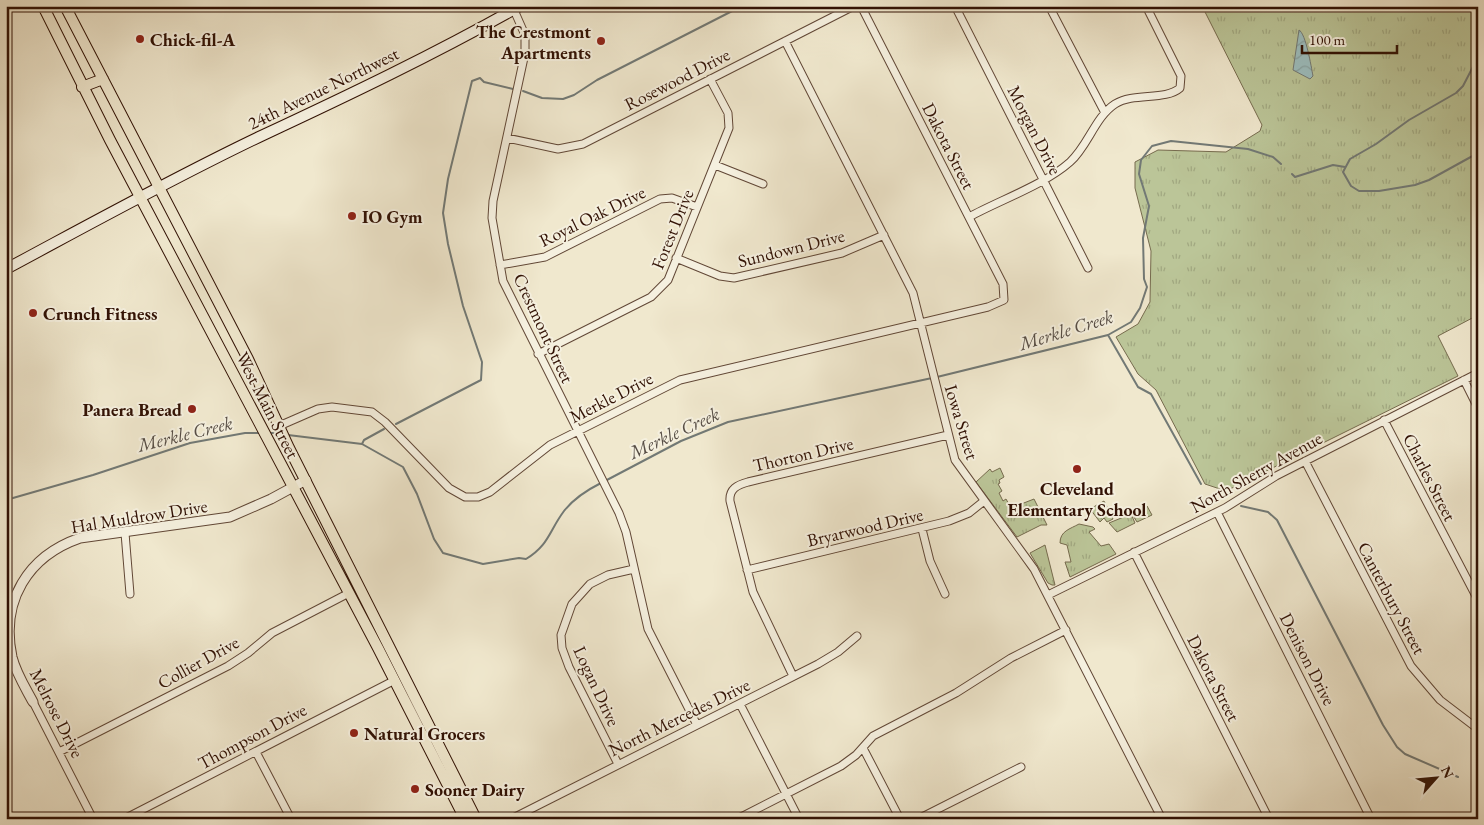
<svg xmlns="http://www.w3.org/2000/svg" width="1484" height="825" font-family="'EB Garamond',serif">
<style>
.grass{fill:url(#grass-tufts);stroke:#766b4e}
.water{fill:url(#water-waves);stroke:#727975}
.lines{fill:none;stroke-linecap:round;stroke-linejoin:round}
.stream{stroke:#727975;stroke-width:2}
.minor-casing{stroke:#614736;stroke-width:9}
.tertiary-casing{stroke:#614736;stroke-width:11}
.secondary-casing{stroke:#311104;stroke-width:12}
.primary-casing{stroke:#311104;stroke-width:12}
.minor{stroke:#f5f0df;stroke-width:7}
.tertiary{stroke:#f5f0df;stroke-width:9}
.secondary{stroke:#f5f0df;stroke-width:10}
.primary{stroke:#f0e8ce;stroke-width:10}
.poi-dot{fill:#8f2418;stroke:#f5f0df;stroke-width:2}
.labels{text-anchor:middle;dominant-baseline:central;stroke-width:4;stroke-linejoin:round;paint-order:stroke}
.poi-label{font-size:18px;font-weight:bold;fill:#311104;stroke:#f5f0df;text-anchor:start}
.street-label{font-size:18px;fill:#311104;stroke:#f5f0df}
.water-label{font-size:19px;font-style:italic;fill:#574e46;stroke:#f5f0df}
</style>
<defs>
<pattern id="grass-tufts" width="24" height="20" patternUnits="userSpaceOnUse" patternTransform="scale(1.25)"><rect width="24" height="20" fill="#bbc598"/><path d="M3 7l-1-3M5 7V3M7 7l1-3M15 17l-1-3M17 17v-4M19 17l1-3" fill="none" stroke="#a1a881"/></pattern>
<pattern id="water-waves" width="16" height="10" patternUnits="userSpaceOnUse" patternTransform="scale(1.25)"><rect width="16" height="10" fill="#9dbfc0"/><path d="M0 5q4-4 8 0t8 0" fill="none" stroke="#88a3a3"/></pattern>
</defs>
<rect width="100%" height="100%" fill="#f0e8ce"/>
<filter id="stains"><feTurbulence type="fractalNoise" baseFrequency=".004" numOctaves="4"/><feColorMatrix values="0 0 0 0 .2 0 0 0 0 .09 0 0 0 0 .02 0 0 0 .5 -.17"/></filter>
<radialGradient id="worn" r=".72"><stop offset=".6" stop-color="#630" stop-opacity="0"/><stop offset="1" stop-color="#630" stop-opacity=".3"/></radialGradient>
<path class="grass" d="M1202,6H1478V315L1438,336L1458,376L1226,491L1205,484L1156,390L1138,374L1116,337L1138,324L1150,302L1151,251L1135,188V162L1158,150L1226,152L1260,131L1262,125Z
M1000,468L1004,477L999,480L1000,483L998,484L1002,491L999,493L1003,501L1006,499L1011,508L1034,499L1047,525H1041L1017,537L976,482L990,469L992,472Z
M1104,501L1113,519L1107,522L1104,518L1100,522L1090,509Z
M1147,506L1152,515L1137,522L1132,514Z
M1131,514L1135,523L1117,532L1109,523Z
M1079,524L1093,527L1095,529L1089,532L1101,546L1109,544L1116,554L1070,577L1065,562H1071L1067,545L1060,543C1060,531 1070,529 1079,524Z
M1045,545L1055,585H1052L1048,583L1030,553Z"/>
<path class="water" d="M1299,30C1306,34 1311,66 1313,76L1310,79L1293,70Z"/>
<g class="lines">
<path class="stream" d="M1478,57L1463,86L1456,93L1409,120L1376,144L1350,159L1343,172L1351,186L1359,191H1379L1415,185L1429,180L1478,153
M523,91L542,98L563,99L574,95L597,80L742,6
M1292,174L1295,177L1333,165L1345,167
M1108,335L1138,387L1151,394L1201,484
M937,377L1108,335L1131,322L1140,308L1147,287L1144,279L1143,238L1149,206L1139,174L1141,160L1152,146L1171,141L1248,149L1273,157L1281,164
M396,424L481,380L482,362L463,306L448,244L443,213L448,179L472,81L480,78L484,82L513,89
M268,433H278
M288,435L362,444L403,467L417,494L434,539L443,553L483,564L519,558L526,559C549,545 549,531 564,511C574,498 587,490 601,483
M362,444L364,440L384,429
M605,481L681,441L728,422L932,378
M6,500L93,475L190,443L245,433H261
M1241,506L1268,512L1277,520L1383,725L1397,747L1405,754L1458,777"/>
<g class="minor-casing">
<path id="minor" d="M955,6L1088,268
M1049,6L1105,113
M514,10L525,35V53L493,201L492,218L503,281L619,513L626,532L648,629L697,725
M785,41L913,293L955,460L1034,569L1162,819
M507,138L558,149L583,144L854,6
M715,165L763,184
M969,217C1000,200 1044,185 1070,162C1088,146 1095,117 1115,104C1134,92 1165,101 1180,88L1181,76L1146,6
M676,258L720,276L734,278L842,253L884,235
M500,265L545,257L660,199L672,198L697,207
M538,354L651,297L668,280L729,128L728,113L710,79
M1464,380L1478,408
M1384,420L1478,600
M279,426L318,409L332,407L372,412L385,422L449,488L465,497H478L490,492L550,445L680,380L988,307L1004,300L1003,284L861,6
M1305,461L1411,666L1440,700L1478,729
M1217,512L1371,819
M922,529L930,561L945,594
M125,533L130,594
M1134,552L1269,819
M747,570L949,521L969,513L984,501
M1048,595L1225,508L1276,476L1478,373
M793,676L753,592L730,501C729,489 737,485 748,482L948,435
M33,702L93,819
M740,704L799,819
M863,748L900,819
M59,752L228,666L248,653L272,633L349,593
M256,752L291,819
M618,764L569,667L562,648L561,635L572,604L590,584L608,575L634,569
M124,819L395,680
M511,819L818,664L838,652L857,636
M737,819L841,766L856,755L873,736L956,693L1011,658L1066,630
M918,819L1021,767"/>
</g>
<g class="tertiary-casing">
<path id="tertiary" d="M33,702C25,687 16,673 12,657C0,601 28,556 80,538L230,517L271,499L306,480"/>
</g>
<g class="secondary-casing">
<path id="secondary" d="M6,269C90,224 173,178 259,137C347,96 435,54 520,6"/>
</g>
<g class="primary-casing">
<path id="primary" d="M43,6L110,140L378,648L465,819
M65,6L248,359L289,448L476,819
M82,87L103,79"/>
</g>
<use href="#minor" class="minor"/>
<use href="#tertiary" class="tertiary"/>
<use href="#secondary" class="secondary"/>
<use href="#primary" class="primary"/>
</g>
<g class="poi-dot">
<circle cx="140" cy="39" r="5"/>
<circle cx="601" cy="41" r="5"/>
<circle cx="352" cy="216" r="5"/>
<circle cx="33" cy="313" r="5"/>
<circle cx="192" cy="409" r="5"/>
<circle cx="1077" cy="469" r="5"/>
<circle cx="354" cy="733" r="5"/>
<circle cx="415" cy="789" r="5"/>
</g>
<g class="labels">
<g class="poi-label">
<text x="591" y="31" text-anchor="end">The Crestmont<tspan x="591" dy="21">Apartments</tspan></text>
<text x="150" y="39">Chick-fil-A</text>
<text x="362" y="216">IO Gym</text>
<text x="43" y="313">Crunch Fitness</text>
<text x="182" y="409" text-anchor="end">Panera Bread</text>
<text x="1077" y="488" text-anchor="middle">Cleveland<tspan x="1077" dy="21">Elementary School</tspan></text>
<text x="364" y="733">Natural Grocers</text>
<text x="425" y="789">Sooner Dairy</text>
</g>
<g class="street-label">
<text transform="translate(677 79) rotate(-27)">Rosewood Drive</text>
<text transform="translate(323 88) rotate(-26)">24th Avenue Northwest</text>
<text transform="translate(1035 130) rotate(63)">Morgan Drive</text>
<text transform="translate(949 146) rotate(63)">Dakota Street</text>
<text transform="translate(592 216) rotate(-26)">Royal Oak Drive</text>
<text transform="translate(672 229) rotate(-68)">Forest Drive</text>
<text transform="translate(791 248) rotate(-14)">Sundown Drive</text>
<text transform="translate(544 328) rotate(65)">Crestmont Street</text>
<text transform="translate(611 397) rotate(-27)">Merkle Drive</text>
<text transform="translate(268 405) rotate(63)">West Main Street</text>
<text transform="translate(962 422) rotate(73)">Iowa Street</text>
<text transform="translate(803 454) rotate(-13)">Thorton Drive</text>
<text transform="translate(1256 472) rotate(-29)">North Sherry Avenue</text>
<text transform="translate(1430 477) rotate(63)">Charles Street</text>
<text transform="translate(139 516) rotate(-9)">Hal Muldrow Drive</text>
<text transform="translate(865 527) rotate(-13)">Bryarwood Drive</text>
<text transform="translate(1392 598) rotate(62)">Canterbury Street</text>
<text transform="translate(1308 659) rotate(63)">Denison Drive</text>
<text transform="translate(198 662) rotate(-29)">Collier Drive</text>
<text transform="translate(1214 678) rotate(63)">Dakota Street</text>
<text transform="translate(597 686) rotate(65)">Logan Drive</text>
<text transform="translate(57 713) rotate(63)">Melrose Drive</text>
<text transform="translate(679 717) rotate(-26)">North Mercedes Drive</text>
<text transform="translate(252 736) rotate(-28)">Thompson Drive</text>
</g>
<g class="water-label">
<text transform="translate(1066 330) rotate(-17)">Merkle Creek</text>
<text transform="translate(674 433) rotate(-25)">Merkle Creek</text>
<text transform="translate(185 434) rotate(-14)">Merkle Creek</text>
</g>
</g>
<rect width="1484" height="825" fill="none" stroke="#f0e8ce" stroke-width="25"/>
<rect x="8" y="8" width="1469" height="810" fill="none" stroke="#311104" stroke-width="2.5"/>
<rect x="12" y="12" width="1459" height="800" fill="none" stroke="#311104"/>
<g transform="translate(1436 778) rotate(63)" stroke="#f5f0df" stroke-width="4" paint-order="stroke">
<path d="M0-4L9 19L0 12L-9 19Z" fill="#311104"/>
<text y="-8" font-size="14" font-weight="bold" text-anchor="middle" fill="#311104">N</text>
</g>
<path d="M1302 45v8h95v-8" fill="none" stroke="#311104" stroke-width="2.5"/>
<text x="1309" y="45" font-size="15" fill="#311104" stroke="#f5f0df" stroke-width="4" paint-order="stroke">100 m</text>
<rect width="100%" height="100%" filter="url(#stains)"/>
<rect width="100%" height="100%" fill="url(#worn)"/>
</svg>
